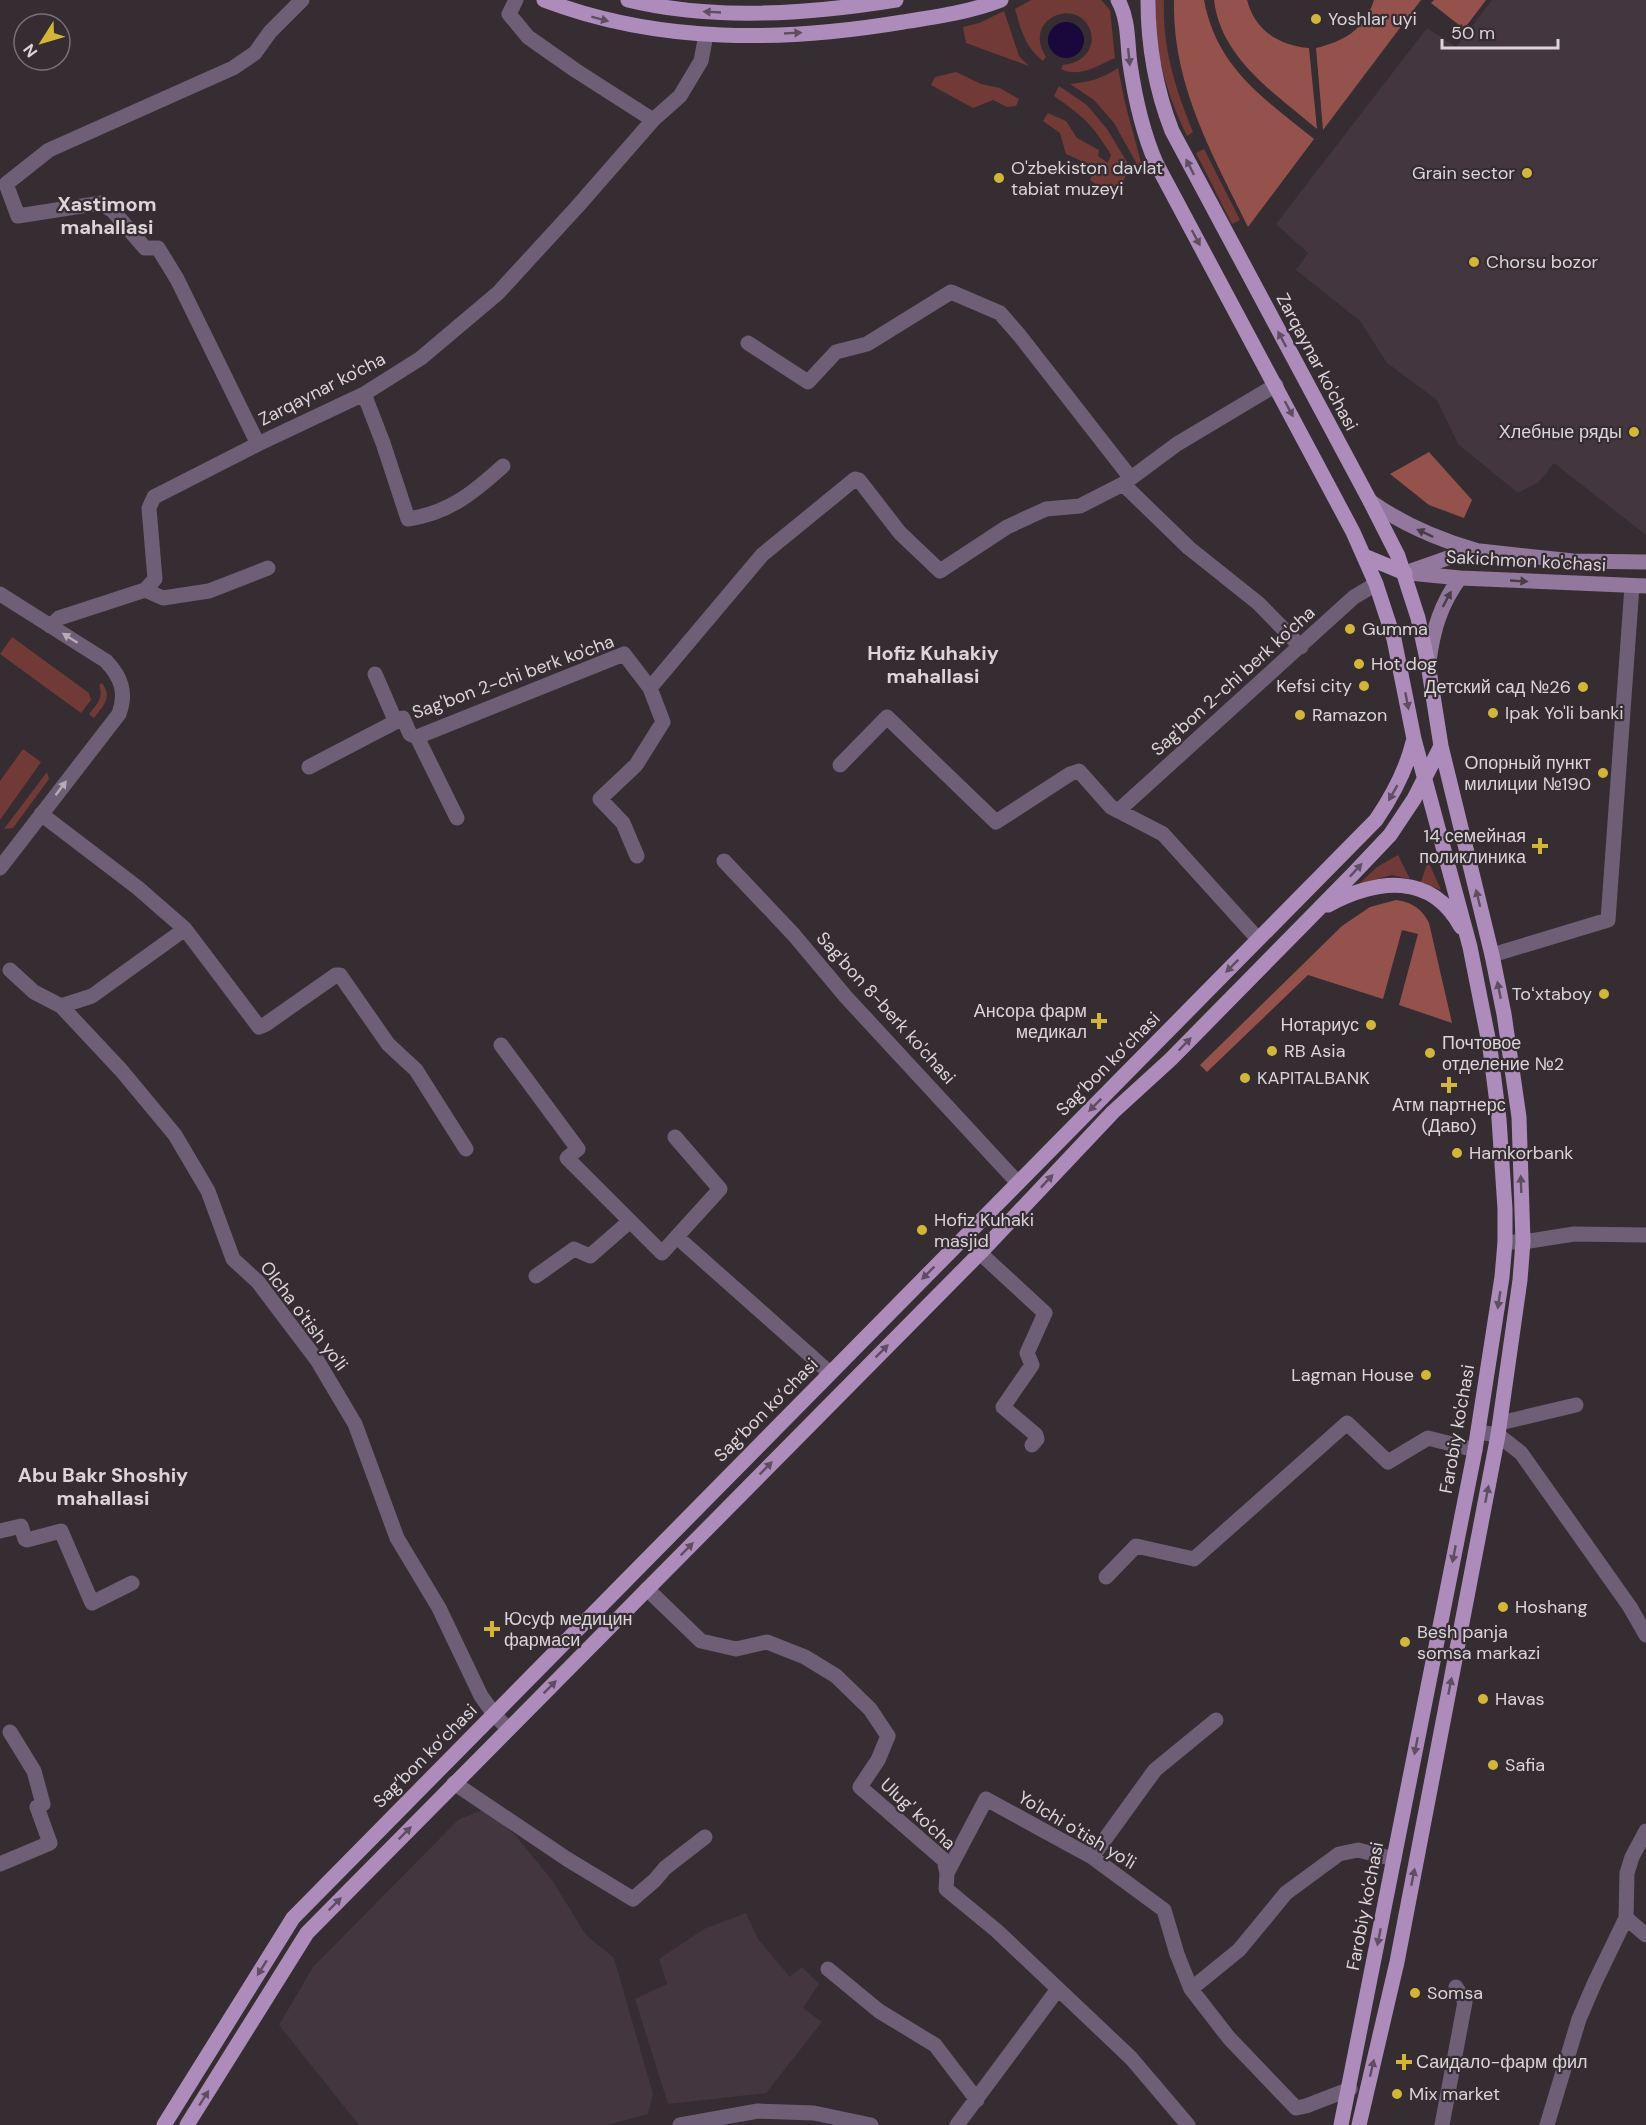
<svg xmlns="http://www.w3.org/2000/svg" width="1646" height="2125" font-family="'DM Sans',sans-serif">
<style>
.built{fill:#43363f}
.green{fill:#723a36}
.forest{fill:#95524d}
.water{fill:#19083b}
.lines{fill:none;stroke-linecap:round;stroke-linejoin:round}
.minor{stroke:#6e5f76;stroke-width:15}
.secondary{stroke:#92789d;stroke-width:15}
.primary{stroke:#ad8cbb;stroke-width:15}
.oneway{fill:#5f4e62}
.oneway2{fill:#483c47}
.oneway3{fill:#b5acb6}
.poi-dot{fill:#d4b635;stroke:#352d32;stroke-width:2}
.labels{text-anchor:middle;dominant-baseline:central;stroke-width:4.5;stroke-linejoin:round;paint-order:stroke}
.poi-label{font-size:18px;fill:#dbd5d9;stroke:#352d32;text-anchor:start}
.street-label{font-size:18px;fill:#dbd5d9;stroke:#352d32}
.neighbourhood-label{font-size:20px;font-weight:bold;fill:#dbd5d9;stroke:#352d32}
</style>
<rect width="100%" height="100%" fill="#352d32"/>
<path class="built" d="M1492,0H1646V535L1554,463L1539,482L1518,493L1458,444L1437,400L1387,363L1360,321L1296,270L1308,253L1276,224L1427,28L1456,47Z
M485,1809L515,1835L552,1880L586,1935L614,1958L653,2094L648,2114L607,2125H359L279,2025L313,1967L458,1820Z
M746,1913L758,1939L790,1977L802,1967L819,1984L803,2008L822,2022L766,2093L668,2104L635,1999L667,1984L659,1959L704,1929Z"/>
<path class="green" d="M1031,0H1101L1110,10L1115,58C1097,66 1080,78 1061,69L1063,65C1110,59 1093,3 1057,15C1052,17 1046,21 1043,26C1037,37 1040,47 1046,57L1043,61C1025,47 1021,30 1015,9Z
M1156,0H1164C1162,46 1175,89 1193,132L1187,136C1167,95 1152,46 1156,0Z
M1004,11L1019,56L1029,66L966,43L963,27L979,23Z
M1118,68L1125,103L1142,166L1139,168L1114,123L1094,100L1070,84C1089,82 1102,79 1118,68Z
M956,72L981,84L1000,88L1019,99L1016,106L1007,107L993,100L973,108L931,85L935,77Z
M1059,86L1087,105L1107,129L1130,167L1115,198L1090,180L1095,167L1066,154L1060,133L1043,121L1048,113L1066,121L1077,138L1099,150L1098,156L1108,163L1111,155C1093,125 1083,116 1054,96Z
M1204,149L1240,220L1232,224L1196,153Z
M12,637L89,693L91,700L81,713L0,654Z
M102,683C113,697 103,706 94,718L89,714C97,704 104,698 99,685Z
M23,749L41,762L0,820V781Z
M47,772L49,779L13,828L4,829Z
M1398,855L1410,879L1392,875L1359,884L1377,867Z
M1428,861L1441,890L1421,882Z"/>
<path class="forest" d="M1174,0H1204C1217,69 1264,98 1314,139L1248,227C1212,154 1172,84 1174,0Z
M1214,0H1247C1255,31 1279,45 1309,48L1317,129C1275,93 1221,59 1214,0Z
M1374,0H1421L1323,130L1316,48C1345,41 1365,29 1374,0Z
M1434,0H1486L1464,29L1431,3Z
M1429,452L1472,500L1464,518L1429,505L1390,474Z
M1396,900C1412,902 1422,909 1429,923L1452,1023L1399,1005L1418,934L1402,930L1383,999L1308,975L1207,1072L1200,1065L1342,926L1370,907Z"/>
<path class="water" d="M1048 40a18 18 0 1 1 36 0a18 18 0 1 1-36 0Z"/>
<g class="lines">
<path class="minor" d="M516,0L509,14L528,37L575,70L653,120
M748,343L808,382L836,352L867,344L951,292L1000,313L1020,336L1130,477
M364,394L383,443L408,519C449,513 473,493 503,466
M258,444L177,279L158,248H145L113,211L101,203L18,216L6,184L49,150L233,68L255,53L270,32L302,0
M1123,484L1189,548L1258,603L1301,647
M145,590L163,598L209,591L268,568
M0,594L106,661C121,677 127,692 119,714L0,868
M50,626L59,618L145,590L155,579L149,508L154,497L258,444L364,394L421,358L498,293L577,207L653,120L680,96L701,61L706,35
M375,674L395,720
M650,688L762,555L855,479L859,480L900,533L940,571L1007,527L1046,509L1080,506L1123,484L1177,444L1276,385
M417,737L624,654L650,688L663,722L636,765L600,799L623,823L637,856
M417,737L457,818
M840,765L887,717L996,822L1070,774L1079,771L1111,807L1163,834L1258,939
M309,767L403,718L410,734L417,737
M1118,811L1354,597L1376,584
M41,814L138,888L185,929L259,1027L266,1024L336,975H340L388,1044L416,1070L466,1149
M724,861L794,935L846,997L1018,1183
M1492,955L1608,920L1632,586
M10,970L34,992L61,1006L121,1070L175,1135L208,1191L233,1259L258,1282L317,1360L355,1424L397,1538L439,1608L481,1696L494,1714L508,1729
M61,1006L92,996L185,929
M501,1045L578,1149L567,1158L662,1253L720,1189L675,1137
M677,1237L830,1373
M1505,1242H1523L1574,1234L1646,1235
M980,1253L1045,1313L1027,1353L1032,1365L1003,1407L1036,1435L1037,1439L1032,1445
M536,1276L574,1249L590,1256L630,1221
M1500,1423L1576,1405
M1478,1432L1498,1435L1521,1453L1630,1607L1646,1635
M0,1531L21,1526L25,1539L27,1540L61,1531L92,1603L132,1583
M1106,1577L1136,1546L1194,1559L1347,1423L1388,1462L1428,1438L1475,1450
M647,1589L701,1641L736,1649L767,1642L805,1657L836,1676L870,1709L888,1736L878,1760L860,1787L944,1860L947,1873L946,1889L997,1931L1131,2058L1188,2125
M454,1783L567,1859L633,1899L655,1880L665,1868L705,1837
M1092,1857L1155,1770L1216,1720
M0,1864L50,1843L37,1807L43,1804L34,1771L10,1732
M947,1873L986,1799L1092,1857L1164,1910L1177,1954L1191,1989L1229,2038L1296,2108L1306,2106L1350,2089
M1626,1918L1646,1935
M828,1969L879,2011L935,2045L977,2100
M1191,1989L1239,1950L1286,1893L1339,1854L1358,1850L1394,1859
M680,2125L758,2111L814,2113L871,2125
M957,2125L1058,1989
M1442,2125L1465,2002L1456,1987
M1547,2125L1579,2019L1595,1982L1626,1918L1627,1873L1632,1857L1646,1831"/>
<path class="secondary" d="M1370,501C1402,524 1437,539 1475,550
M1405,573L1459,554L1480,551L1573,561L1646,562
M1409,573L1460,578L1646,586
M1429,661C1433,630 1441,603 1460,578"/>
<path class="primary" d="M544,0C659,44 783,42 903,22C936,17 970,12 1001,0
M628,0C714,21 809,14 896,0
M1118,0C1129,20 1127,42 1130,64C1135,98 1142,131 1156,163L1353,532L1376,584L1394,639L1414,739L1470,947L1490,1048L1499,1119L1505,1209V1242L1502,1277L1475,1450L1341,2125
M1148,0C1148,44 1156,90 1172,131L1370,501L1398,556L1418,618L1428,664L1441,746L1492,955L1504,1014L1519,1117L1523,1242L1520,1280L1498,1435L1397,1962L1359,2125
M1364,556L1405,573
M1328,905C1377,879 1431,872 1461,927
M164,2125L293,1918L1376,820C1393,795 1406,771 1413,742
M187,2125L307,1933L980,1253L1113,1112L1171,1059L1353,874L1390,835L1414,799L1441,746"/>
</g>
<defs><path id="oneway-solid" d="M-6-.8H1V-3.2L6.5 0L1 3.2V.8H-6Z" transform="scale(1.5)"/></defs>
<g class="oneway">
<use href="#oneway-solid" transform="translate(712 12) rotate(-177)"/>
<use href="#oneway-solid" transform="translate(600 19) rotate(15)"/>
<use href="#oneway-solid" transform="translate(793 33) rotate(-3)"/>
<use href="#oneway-solid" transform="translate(1129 57) rotate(84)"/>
<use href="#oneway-solid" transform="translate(1190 167) rotate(-117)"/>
<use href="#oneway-solid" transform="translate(1196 238) rotate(62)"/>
<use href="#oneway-solid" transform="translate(1282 339) rotate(-118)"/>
<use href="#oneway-solid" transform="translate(1289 409) rotate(62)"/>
<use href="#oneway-solid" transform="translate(1407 701) rotate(79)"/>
<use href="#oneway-solid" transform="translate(1393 793) rotate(120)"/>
<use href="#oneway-solid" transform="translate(1356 870) rotate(-47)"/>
<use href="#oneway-solid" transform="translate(1478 898) rotate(-104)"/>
<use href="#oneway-solid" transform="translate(1232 966) rotate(135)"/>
<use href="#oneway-solid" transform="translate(1499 990) rotate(-101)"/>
<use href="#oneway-solid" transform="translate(1185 1044) rotate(-46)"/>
<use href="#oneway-solid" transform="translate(1095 1105) rotate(135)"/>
<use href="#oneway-solid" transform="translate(1047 1181) rotate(-47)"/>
<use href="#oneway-solid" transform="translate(1521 1184) rotate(-92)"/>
<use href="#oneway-solid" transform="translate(928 1273) rotate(135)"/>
<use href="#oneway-solid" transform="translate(1499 1300) rotate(99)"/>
<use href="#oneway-solid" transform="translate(882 1351) rotate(-45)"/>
<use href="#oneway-solid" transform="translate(766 1468) rotate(-45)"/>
<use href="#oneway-solid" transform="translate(1487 1494) rotate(-79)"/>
<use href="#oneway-solid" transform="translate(687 1549) rotate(-45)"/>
<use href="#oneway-solid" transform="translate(1454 1554) rotate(101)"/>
<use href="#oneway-solid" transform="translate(1450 1686) rotate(-79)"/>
<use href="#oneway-solid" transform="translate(550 1687) rotate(-45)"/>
<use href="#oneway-solid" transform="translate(1416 1746) rotate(101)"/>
<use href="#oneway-solid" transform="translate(405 1833) rotate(-45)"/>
<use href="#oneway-solid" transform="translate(1413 1877) rotate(-79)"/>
<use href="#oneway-solid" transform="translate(335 1904) rotate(-45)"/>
<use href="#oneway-solid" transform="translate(1379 1937) rotate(101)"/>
<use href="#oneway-solid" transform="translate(262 1968) rotate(122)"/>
<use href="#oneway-solid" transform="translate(1372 2068) rotate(-77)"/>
<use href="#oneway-solid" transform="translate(204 2098) rotate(-58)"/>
</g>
<g class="oneway2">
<use href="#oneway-solid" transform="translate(1425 533) rotate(-155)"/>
<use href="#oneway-solid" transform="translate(1519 581) rotate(3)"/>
<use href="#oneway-solid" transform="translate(1447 599) rotate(-62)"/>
</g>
<g class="oneway3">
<use href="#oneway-solid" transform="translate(70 638) rotate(-148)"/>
<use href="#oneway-solid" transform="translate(61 788) rotate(-53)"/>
</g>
<g class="poi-dot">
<circle cx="1316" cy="19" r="6"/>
<circle cx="1527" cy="173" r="6"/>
<circle cx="999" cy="178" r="6"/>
<circle cx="1474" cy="262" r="6"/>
<circle cx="1634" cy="432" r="6"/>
<circle cx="1350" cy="629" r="6"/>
<circle cx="1359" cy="664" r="6"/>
<circle cx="1364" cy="686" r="6"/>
<circle cx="1583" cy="687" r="6"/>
<circle cx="1493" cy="713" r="6"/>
<circle cx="1300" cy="715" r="6"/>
<circle cx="1603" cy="773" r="6"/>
<path d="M1537 837h6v6h6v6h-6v6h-6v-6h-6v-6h6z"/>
<circle cx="1604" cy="994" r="6"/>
<path d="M1096 1012h6v6h6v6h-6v6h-6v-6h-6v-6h6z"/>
<circle cx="1371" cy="1025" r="6"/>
<circle cx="1272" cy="1051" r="6"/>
<circle cx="1430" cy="1053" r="6"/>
<circle cx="1245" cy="1078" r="6"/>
<path d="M1446 1076h6v6h6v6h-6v6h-6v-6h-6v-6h6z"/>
<circle cx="1457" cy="1153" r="6"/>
<circle cx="922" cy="1230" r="6"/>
<circle cx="1426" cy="1375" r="6"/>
<circle cx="1503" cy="1607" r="6"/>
<path d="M489 1620h6v6h6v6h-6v6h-6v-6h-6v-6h6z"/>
<circle cx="1405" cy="1642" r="6"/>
<circle cx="1483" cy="1699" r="6"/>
<circle cx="1493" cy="1765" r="6"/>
<circle cx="1415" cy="1993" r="6"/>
<path d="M1401 2053h6v6h6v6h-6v6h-6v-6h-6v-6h6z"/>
<circle cx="1397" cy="2094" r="6"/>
</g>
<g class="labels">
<g class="poi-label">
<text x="1328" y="19">Yoshlar uyi</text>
<text x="1011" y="168">O'zbekiston davlat<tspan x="1011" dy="21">tabiat muzeyi</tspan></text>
<text x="1515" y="173" text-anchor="end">Grain sector</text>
<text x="1486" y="262">Chorsu bozor</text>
<text x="1622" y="432" text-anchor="end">Хлебные ряды</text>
<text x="1362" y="629">Gumma</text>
<text x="1371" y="664">Hot dog</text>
<text x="1352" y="686" text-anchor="end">Kefsi city</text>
<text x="1571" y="687" text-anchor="end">Детский сад №26</text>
<text x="1505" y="713">Ipak Yo'li banki</text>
<text x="1312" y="715">Ramazon</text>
<text x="1591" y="763" text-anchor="end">Опорный пункт<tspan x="1591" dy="21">милиции №190</tspan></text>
<text x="1526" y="836" text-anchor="end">14 семейная<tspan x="1526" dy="21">поликлиника</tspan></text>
<text x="1592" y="994" text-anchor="end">Toʻxtaboy</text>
<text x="1087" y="1011" text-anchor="end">Ансора фарм<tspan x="1087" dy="21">медикал</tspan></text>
<text x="1359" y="1025" text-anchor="end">Нотариус</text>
<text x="1442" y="1043">Почтовое<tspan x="1442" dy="21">отделение №2</tspan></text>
<text x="1284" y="1051">RB Asia</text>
<text x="1257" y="1078">KAPITALBANK</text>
<text x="1449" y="1105" text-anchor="middle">Атм партнерс<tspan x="1449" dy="21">(Даво)</tspan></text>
<text x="1469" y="1153">Hamkorbank</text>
<text x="934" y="1220">Hofiz Kuhaki<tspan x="934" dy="21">masjid</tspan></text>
<text x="1414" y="1375" text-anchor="end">Lagman House</text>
<text x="1515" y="1607">Hoshang</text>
<text x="504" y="1619">Юсуф медицин<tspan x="504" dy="21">фармаси</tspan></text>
<text x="1417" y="1632">Besh panja<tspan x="1417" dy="21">somsa markazi</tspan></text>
<text x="1495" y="1699">Havas</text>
<text x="1505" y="1765">Safia</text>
<text x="1427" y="1993">Somsa</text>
<text x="1416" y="2062">Саидало-фарм фил</text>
<text x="1409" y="2094">Mix market</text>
</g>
<g class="street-label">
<text transform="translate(1317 362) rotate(62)">Zarqaynar ko'chasi</text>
<text transform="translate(322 389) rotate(-27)">Zarqaynar ko'cha</text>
<text transform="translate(1526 561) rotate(3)">Sakichmon ko'chasi</text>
<text transform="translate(513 677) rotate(-20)">Sag'bon 2-chi berk ko'cha</text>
<text transform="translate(1233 681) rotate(-42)">Sag'bon 2-chi berk ko'cha</text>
<text transform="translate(886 1008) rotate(48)">Sag'bon 8-berk ko'chasi</text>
<text transform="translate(1108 1064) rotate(-45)">Sag’bon ko’chasi</text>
<text transform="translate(304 1316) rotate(53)">Olcha o'tish yo'li</text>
<text transform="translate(766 1410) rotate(-45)">Sag’bon ko’chasi</text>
<text transform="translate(1457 1429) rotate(-80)">Farobiy ko'chasi</text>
<text transform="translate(425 1756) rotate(-45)">Sag’bon ko’chasi</text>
<text transform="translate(918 1814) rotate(43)">Ulug' ko'cha</text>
<text transform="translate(1077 1830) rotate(31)">Yo'lchi o'tish yo'li</text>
<text transform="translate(1365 1906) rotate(-79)">Farobiy ko'chasi</text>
</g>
<g class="neighbourhood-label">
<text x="107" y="204">Xastimom<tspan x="107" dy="23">mahallasi</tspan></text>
<text x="933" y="653">Hofiz Kuhakiy<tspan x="933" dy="23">mahallasi</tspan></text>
<text x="103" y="1475">Abu Bakr Shoshiy<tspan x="103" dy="23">mahallasi</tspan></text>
</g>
</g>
<g transform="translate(42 42) rotate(233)"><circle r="28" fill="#352d32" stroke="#777075" stroke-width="1.5"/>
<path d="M0-4.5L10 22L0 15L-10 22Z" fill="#d4b635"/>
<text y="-9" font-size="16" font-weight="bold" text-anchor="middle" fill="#dbd5d9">N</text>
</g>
<path d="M1442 39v9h116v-9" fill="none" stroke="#dbd5d9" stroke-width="3"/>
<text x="1451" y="39" font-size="18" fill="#dbd5d9" stroke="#352d32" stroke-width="4.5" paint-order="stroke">50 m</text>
</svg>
